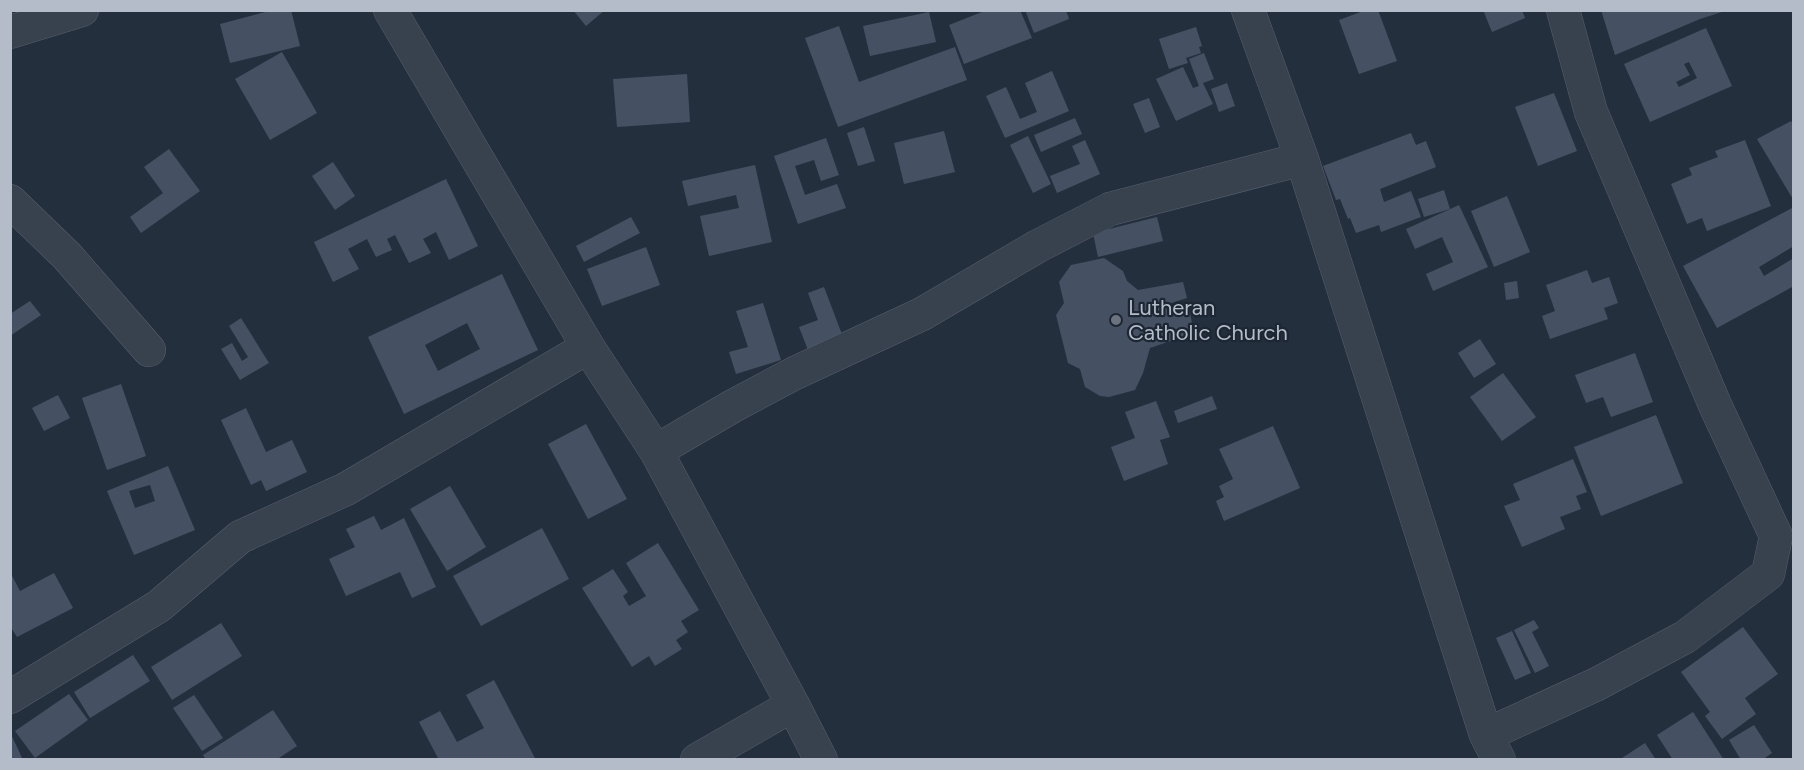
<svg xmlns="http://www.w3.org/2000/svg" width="1804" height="770" font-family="Figtree,sans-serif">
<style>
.building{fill:#455162;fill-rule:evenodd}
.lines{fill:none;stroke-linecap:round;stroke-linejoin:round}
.minor-casing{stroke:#565f6c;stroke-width:34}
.minor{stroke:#38414e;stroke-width:33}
.worship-dot{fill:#6b7280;stroke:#1d2633;stroke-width:2}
.labels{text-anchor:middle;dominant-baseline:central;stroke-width:4.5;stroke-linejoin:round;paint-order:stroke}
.poi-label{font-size:22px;fill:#b4bcc9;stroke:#1d2633;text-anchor:start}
</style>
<rect width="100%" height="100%" fill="#242f3e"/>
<path class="building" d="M273,10H291L300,46L230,63L220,24Z
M573,10H605L586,26Z
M987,10H1020L1032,38L964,64L949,25Z
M1025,10H1066L1069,19L1034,33Z
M1366,10H1378L1397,61L1359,74L1339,20Z
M1483,10H1522L1525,18L1492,32Z
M1601,10H1725V11L1700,19L1615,55Z
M929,12L936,42L870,56L863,26Z
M839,26L859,82L955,47L967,80L838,127L805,38Z
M1196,27L1202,46L1199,47L1201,53L1186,58L1188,63L1169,69L1159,39Z
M1706,28L1732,86L1650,122L1624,64ZM1689,62L1697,78L1679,87L1676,82L1690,75L1684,64Z
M282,52L317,113L270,140L235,79Z
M1204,53L1214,79L1203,83L1213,104L1176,121L1156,79L1183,67L1193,88L1199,86L1189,59Z
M1052,71L1069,111L1005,138L986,96L1006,87L1020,119L1037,112L1025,83Z
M687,74L690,122L617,127L613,79Z
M1227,83L1235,106L1219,112L1211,89Z
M1554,93L1577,151L1538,166L1515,107Z
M1149,98L1160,127L1145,133L1133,104Z
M1075,118L1082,134L1041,152L1034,135Z
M1791,121L1794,126V201L1757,139Z
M864,127L875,161L858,166L847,133Z
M944,131L955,172L904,184L894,143Z
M1411,133L1416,145L1426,141L1436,167L1380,189L1384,202L1411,191L1421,217L1381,232L1379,225L1356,233L1350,218L1348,219L1340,199L1336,200L1323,166Z
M1028,136L1051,184L1033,193L1010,145Z
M826,138L839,175L821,181L814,160L795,166L805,195L837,184L846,208L798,224L774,156Z
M1085,140L1100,174L1057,193L1050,176L1080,164L1072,146Z
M1745,140L1771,206L1707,231L1702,218L1687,224L1671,184L1692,175L1689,168L1718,157L1715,151Z
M169,149L200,191L141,233L130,217L163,193L144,167Z
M333,162L355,196L335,210L312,176Z
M755,165L772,242L709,256L700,216L739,208L736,195L688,206L682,181Z
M446,179L478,246L449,260L436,232L423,239L431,253L409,263L395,235L387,239L392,250L376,257L367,239L348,249L359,269L333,282L314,242Z
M1444,190L1450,209L1424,217L1418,199Z
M1507,196L1530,252L1494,267L1471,211Z
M1459,205L1488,267L1433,291L1426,274L1453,262L1442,237L1415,249L1406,229Z
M1794,207V246L1759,267L1764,276L1794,258V286L1717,328L1683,266Z
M631,217L640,233L584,262L576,246Z
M1157,217L1163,241L1098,257L1093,233Z
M646,247L660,285L602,306L587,269Z
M1104,258L1123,271L1127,281L1138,290L1183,282L1187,298L1165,305L1168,312L1189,308L1194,333L1150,348L1143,373L1135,390L1109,397L1100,396L1085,387L1080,369L1068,363L1056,315L1064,303L1059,282L1071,265Z
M1587,270L1592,283L1609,277L1618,303L1604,308L1608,319L1550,339L1542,316L1555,311L1546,285Z
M502,274L538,350L404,414L368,337ZM467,323L480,349L438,371L425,345Z
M1517,281L1519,298L1506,300L1504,283Z
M824,287L843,337L808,350L799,327L818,320L808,293Z
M30,301L41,315L10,336V314Z
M763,303L781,360L736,374L729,352L748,347L736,311Z
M241,318L269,363L240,380L221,349L232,343L242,361L248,357L229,326Z
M1480,339L1496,364L1474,378L1458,353Z
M1635,353L1653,402L1611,417L1603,397L1586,403L1575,375Z
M1503,373L1536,417L1502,441L1470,397Z
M121,384L146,456L107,470L82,398Z
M58,395L70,418L44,431L32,408Z
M1212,396L1217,409L1178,423L1174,411Z
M1156,401L1170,437L1160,440L1168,464L1124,481L1111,447L1135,438L1125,412Z
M246,408L266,452L292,440L307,472L266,491L261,480L251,485L221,420Z
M1656,415L1683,483L1601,516L1574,447Z
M586,424L627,499L588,519L548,444Z
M1273,426L1300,488L1224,521L1216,501L1224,497L1219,486L1233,479L1219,449Z
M1573,459L1587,492L1576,496L1581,509L1560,517L1565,529L1522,547L1504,506L1520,500L1513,484Z
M168,466L195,530L134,555L107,491ZM150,485L155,501L135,508L129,491Z
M450,486L486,547L447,571L410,509Z
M374,516L381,530L404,518L436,587L412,598L400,572L346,596L329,559L355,547L346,529Z
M542,528L569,579L481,626L453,576Z
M658,543L699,610L681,621L688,632L676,640L682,649L655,666L649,656L632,667L582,588L613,569L628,592L623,596L629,606L646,596L626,563Z
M10,572L20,591L54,573L73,608L17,637L10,626Z
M1534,620L1539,628L1532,632L1549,666L1535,673L1514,630Z
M221,623L242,656L172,700L151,667Z
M1743,627L1778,674L1745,698L1756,714L1722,739L1705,716L1710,712L1681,672Z
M1512,631L1531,673L1515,680L1496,638Z
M133,655L150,681L90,718L74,692Z
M494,680L536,760H439L419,722L440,711L457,742L484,728L466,695Z
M69,694L88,720L35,758L15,731Z
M194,695L223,738L202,751L173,708Z
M273,710L297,746L276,760H206L203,755Z
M1693,712L1724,760H1673L1657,735Z
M1754,725L1772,753L1762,760H1741L1729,740Z
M10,732L23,760H10Z
M1645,743L1656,760H1622V758Z"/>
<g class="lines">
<g class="minor-casing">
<path id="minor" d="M390,10L588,347L656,451L793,705L821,760
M1248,10L1302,159L1486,735L1499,760
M10,32L82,10
M10,201L67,256L149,350
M656,451L733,406L795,373L922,314L1038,246L1110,209L1302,159
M10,697L159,606L240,537L346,489L588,347
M1486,735L1597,684L1685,637L1768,574L1776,536L1715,405L1591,112L1563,10
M697,760L793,705"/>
</g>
<use href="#minor" class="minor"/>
</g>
<circle class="worship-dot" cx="1116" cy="320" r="6"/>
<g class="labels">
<g class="poi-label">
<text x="1128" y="307">Lutheran<tspan x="1128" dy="25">Catholic Church</tspan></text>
</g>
</g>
<rect width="1804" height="770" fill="none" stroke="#b4bcc9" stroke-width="24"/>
</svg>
